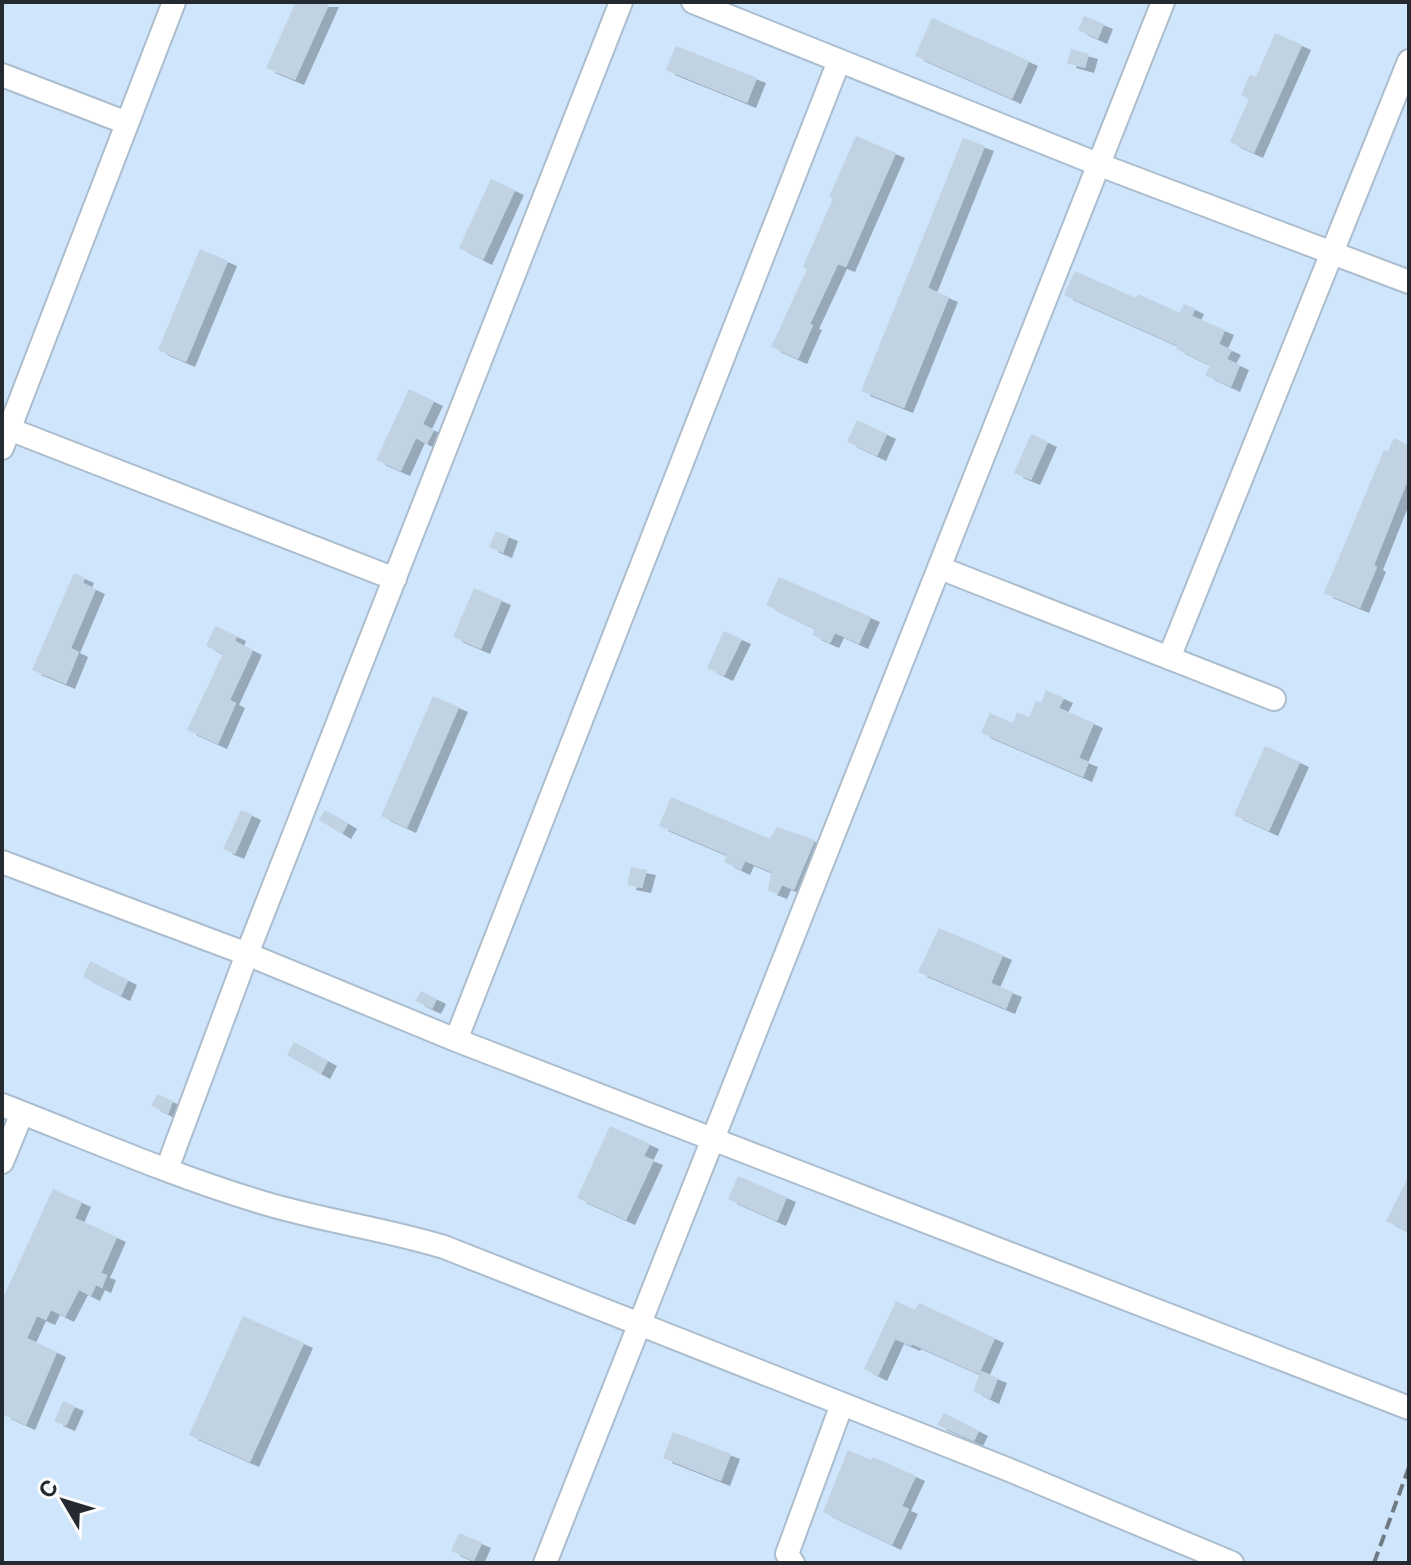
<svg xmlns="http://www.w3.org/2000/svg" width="1411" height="1565" font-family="Inter,sans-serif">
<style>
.built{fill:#cee5fc}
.building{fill:#c1d2e2;filter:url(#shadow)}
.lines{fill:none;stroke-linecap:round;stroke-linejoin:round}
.minor-casing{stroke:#acbdcd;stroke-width:26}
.minor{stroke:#fff;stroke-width:22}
.rail{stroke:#6f7982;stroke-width:4;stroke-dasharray:12 6;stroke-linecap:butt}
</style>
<defs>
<filter id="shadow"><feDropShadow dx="9" dy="5" stdDeviation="0" flood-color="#0004"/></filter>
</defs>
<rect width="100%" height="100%" fill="#e3f1ff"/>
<path class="built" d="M2,2H1409V1563H2Z"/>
<path class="building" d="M296,2H330L295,80L266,68Z
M1084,16L1104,24L1098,39L1078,30Z
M932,18L1029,61L1012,99L915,56Z
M1275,33L1302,45L1254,153L1230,142L1249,99L1241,95L1250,74L1256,77Z
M676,46L757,78L747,103L666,70Z
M1071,49L1089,54L1085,68L1067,63Z
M856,136L896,153L846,267L838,264L810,324L813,325L798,359L771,347L807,269L803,267L833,198L829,197Z
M963,138L985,146L928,288L949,297L904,408L861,391Z
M491,179L515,190L483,260L459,248Z
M200,249L228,261L186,362L158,350Z
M1075,271L1136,298L1138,294L1180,313L1184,304L1195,309L1192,316L1225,330L1219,344L1232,350L1227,359L1240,365L1231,387L1205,375L1210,365L1176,349L1178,346L1064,295Z
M409,389L434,401L423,424L434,430L427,444L416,438L401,471L376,460Z
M857,420L887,434L877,456L847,442Z
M1031,434L1048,442L1031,480L1014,473Z
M1394,438L1409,445V477L1374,565L1377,567L1360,608L1324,593L1384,450L1388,451Z
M496,531L509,536L503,553L489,547Z
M74,573L85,578L83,583L96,589L71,648L79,652L66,684L32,670Z
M779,577L871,617L859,644L835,633L830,643L812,635L815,629L766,605Z
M474,588L502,600L481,649L453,637Z
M215,626L237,636L235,641L253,650L230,700L236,703L218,744L187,730L223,654L206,646Z
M724,631L742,639L724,676L707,668Z
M1046,690L1064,698L1059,708L1094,723L1079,758L1089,762L1083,777L981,733L990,713L1013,723L1017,712L1029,717L1036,701L1041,703Z
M433,696L459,707L407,828L381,816Z
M1265,746L1300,762L1269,831L1234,815Z
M671,797L770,839L777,827L815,840L794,890L782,885L778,894L768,890L771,872L745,861L741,870L724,862L727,855L659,826Z
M241,810L252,815L235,854L223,849Z
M325,810L348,824L342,834L319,820Z
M631,867L647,870L642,888L627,885Z
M939,928L1003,955L991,983L1013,992L1006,1009L918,972Z
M90,961L128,980L121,996L83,977Z
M421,991L437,999L432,1009L415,1001Z
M294,1042L328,1061L321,1074L287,1055Z
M157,1094L173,1101L168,1114L151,1106Z
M610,1126L650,1144L644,1156L654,1160L626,1220L577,1198Z
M1409,1175V1232L1386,1221Z
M738,1176L787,1197L777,1221L728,1199Z
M53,1189L82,1202L75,1218L117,1237L101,1273L107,1275L102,1288L96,1285L91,1296L79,1290L65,1317L51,1310L46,1320L37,1316L27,1338L57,1352L26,1425L2,1414V1300Z
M896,1301L915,1310L919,1303L995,1338L979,1374L912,1344L911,1346L895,1339L878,1376L864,1369Z
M243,1316L304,1343L250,1462L189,1435Z
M981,1371L998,1378L990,1399L973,1391Z
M63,1401L75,1406L66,1426L54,1421Z
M944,1413L979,1431L974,1441L937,1425Z
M673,1432L731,1454L721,1481L663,1458Z
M848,1450L871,1460L873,1457L916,1476L902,1506L909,1509L892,1545L823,1512Z
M459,1533L482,1543L474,1561L451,1551Z"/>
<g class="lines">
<g class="minor-casing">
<path id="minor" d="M693,2L1100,165L1409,282
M2,75L127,123
M9,429L395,579
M2,448L174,2
M940,568L1274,699
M1169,658L1409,61
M2,862L247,954L456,1040L1409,1408
M456,1040L839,61
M2,1105C85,1137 169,1174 254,1200C316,1220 382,1228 444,1247L1007,1469L1232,1563
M2,1162L22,1113
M167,1169L247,954L621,2
M545,1563L1163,2
M793,1563L787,1554L842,1404"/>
</g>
<use href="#minor" class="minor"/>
<path class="rail" d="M1374,1563L1409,1467"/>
</g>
<rect width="1411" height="1565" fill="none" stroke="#242a30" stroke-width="8"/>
<g transform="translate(64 1501) rotate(308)" stroke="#fcfcfc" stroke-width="6" paint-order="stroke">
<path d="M0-6L14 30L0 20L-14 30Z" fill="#242a30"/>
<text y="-12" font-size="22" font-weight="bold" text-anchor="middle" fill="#242a30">С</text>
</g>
</svg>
